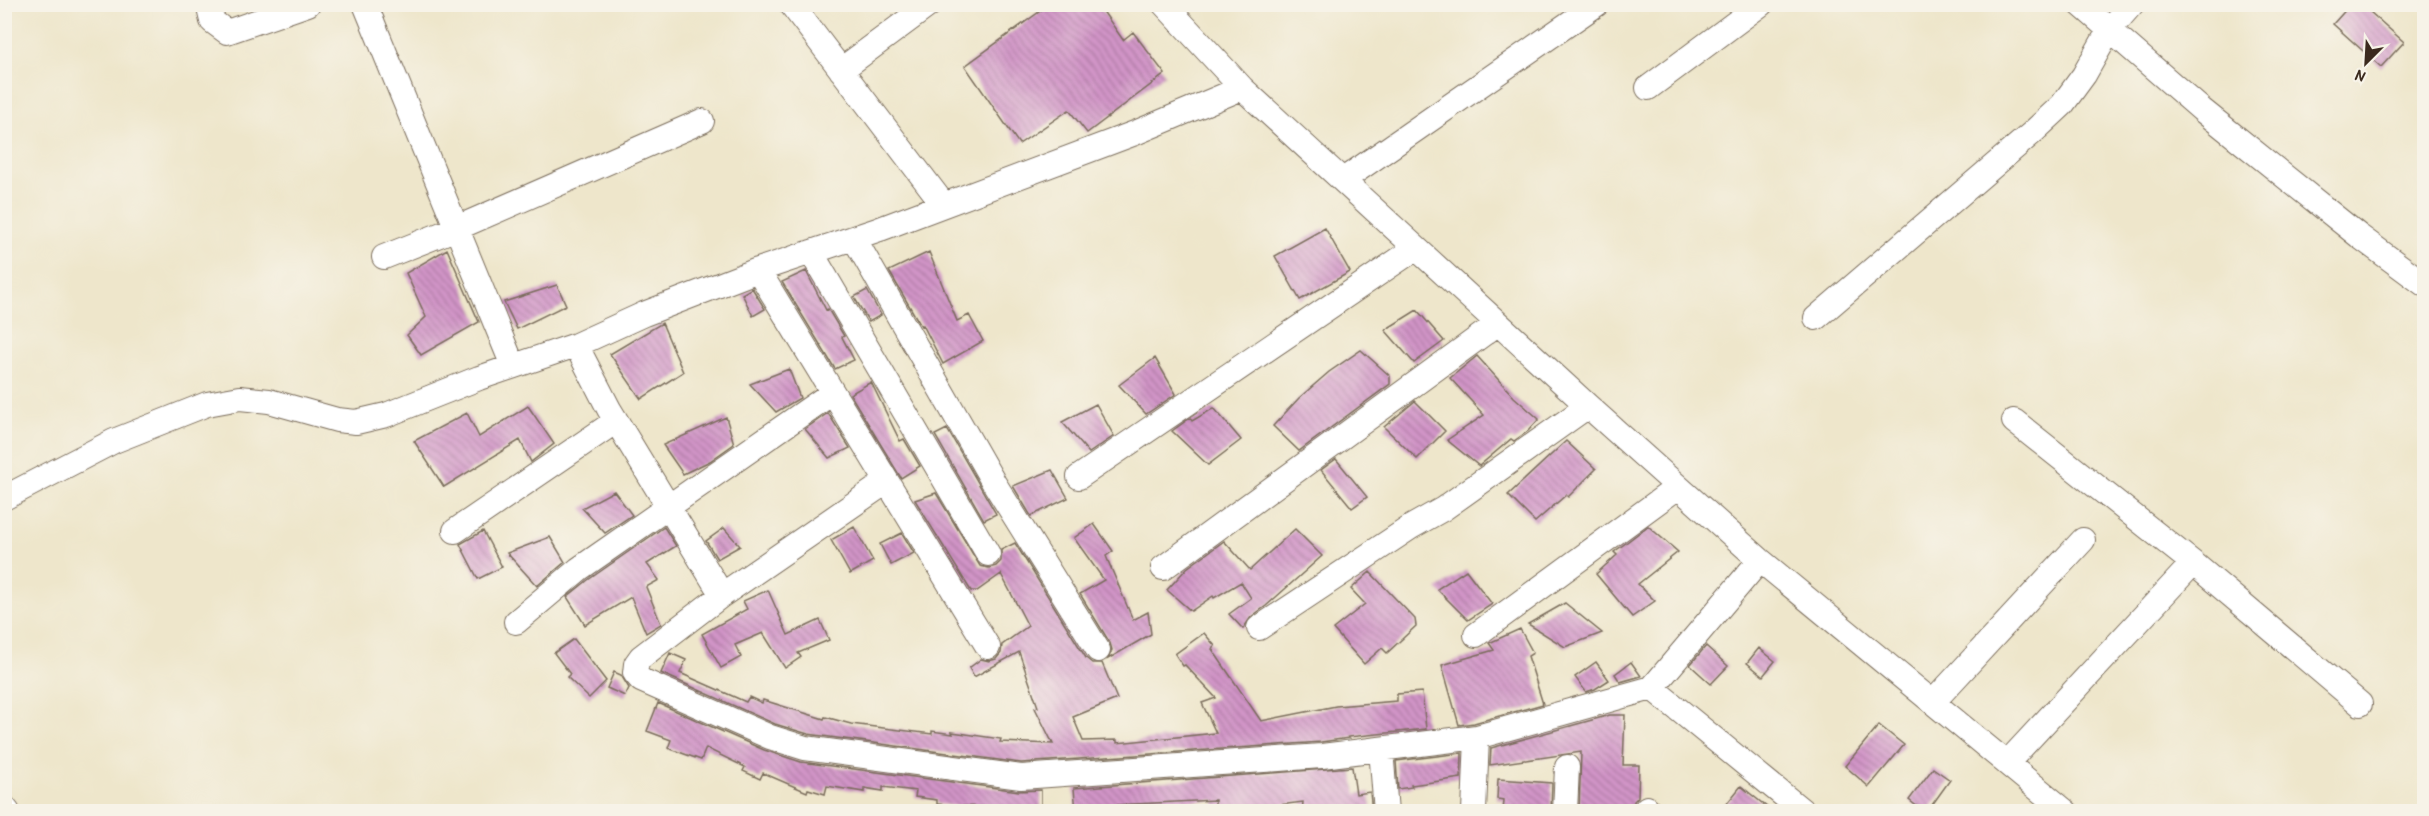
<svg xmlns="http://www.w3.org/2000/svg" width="2429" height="816" font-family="'Patrick Hand',sans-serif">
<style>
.building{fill:url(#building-back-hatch)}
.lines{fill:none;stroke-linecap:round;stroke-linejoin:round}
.minor-casing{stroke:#7a6c5b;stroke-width:26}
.minor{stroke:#fff;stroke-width:24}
</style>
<defs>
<pattern id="building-back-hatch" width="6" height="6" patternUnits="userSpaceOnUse" patternTransform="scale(1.5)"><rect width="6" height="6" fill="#d194c7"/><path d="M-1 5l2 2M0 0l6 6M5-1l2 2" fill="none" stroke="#ab79a1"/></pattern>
</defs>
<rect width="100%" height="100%" fill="#f7f3e8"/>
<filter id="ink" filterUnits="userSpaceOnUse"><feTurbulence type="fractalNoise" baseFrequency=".0167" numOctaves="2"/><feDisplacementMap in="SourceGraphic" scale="12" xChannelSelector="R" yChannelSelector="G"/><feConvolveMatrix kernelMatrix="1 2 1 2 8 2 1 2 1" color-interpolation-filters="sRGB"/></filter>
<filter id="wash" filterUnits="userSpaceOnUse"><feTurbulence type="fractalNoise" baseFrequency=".008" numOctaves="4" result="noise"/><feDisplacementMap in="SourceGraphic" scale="24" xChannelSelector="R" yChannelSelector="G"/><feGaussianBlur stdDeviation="1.35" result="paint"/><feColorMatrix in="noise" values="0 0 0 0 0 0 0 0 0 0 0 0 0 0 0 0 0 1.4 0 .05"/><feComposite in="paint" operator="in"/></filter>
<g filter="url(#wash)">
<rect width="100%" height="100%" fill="#eee6cb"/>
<g id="blocks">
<path class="building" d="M1050,4H1098L1123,40L1133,32L1165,74L1087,133L1069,110L1019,144L965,66Z
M2351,4H2361L2404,42L2381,67L2333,24Z
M1325,228L1350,272L1300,300L1275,256Z
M447,249L479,322L421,355L407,335L426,317L406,273Z
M929,252L957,321L969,315L983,341L943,364L923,325L921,326L889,271Z
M806,271L826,310L828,309L844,336L842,337L854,360L835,369L782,282Z
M557,285L566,305L517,329L504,302Z
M752,288L765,309L753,316L742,294Z
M867,290L881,315L869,322L854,297Z
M1417,310L1444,341L1414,363L1385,330Z
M662,323L683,372L641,399L610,354Z
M1361,350L1390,376V384L1299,451L1273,426L1299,398L1329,372Z
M1477,356L1514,397L1539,419L1528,431L1514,441L1511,439L1479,466L1447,440L1484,415L1450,378Z
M1155,358L1176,394L1146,414L1119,385Z
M789,369L800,398L776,412L750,384Z
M871,382L900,441L904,439L920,466L901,478L850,394Z
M1415,401L1445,431L1417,459L1384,427Z
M1096,404L1114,436L1089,453L1062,422Z
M528,406L554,444L531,462L520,440L444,487L414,441L467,413L479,437Z
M1214,408L1241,440L1208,465L1172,431L1190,418L1192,421Z
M828,413L850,448L829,458L805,429Z
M726,417L734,444L710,461L683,474L663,445Z
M947,429L996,514L984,520L935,435Z
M1566,441L1596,469L1568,497L1566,495L1535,522L1508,495Z
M1336,459L1367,497L1352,508L1321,470Z
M1052,470L1068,498L1031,516L1013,486Z
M614,491L632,515L605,533L582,508Z
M936,493L980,566L989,568L996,566L1001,561V550L1015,543L1086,658L1092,663H1102L1117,699L1073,717L1083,741L1117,740V743L1216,733L1202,703L1216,698L1185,665L1183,666L1175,654L1204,633L1215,646L1212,649L1261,721L1336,706L1397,701V694L1422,692L1426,729L1348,737L1349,738L1321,742L1021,763L808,734L775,724L661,673L670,653L686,660L680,673L746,702L749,697L762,703L763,700L824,719L825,717L851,724L932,734V731L953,734L952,732L1001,739L1000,742L1053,744L1035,708L1038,707L1019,652L974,677L969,668L981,659L989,661L996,659L1001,653L1002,645L1028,626L1001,574L977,591H971L915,500Z
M1094,524L1113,551L1106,556L1133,620L1148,612L1151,634L1108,659L1112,650L1110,643L1080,594L1104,580L1074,538Z
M1648,526L1678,552L1638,584L1655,601L1632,617L1596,574L1617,555L1614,552Z
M664,527L676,546L647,564L659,580L646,587L661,624L646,633L631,597L585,625L567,597L588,580Z
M854,527L873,561L850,574L831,540Z
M724,528L740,546L717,559L706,541Z
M1295,529L1322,556L1266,606L1251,617L1243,629L1229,614L1251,598L1241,582L1214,598L1213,596L1191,611L1167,590L1187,568L1224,541L1250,570Z
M483,531L502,567L478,579L460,544Z
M902,533L914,553L891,565L880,544Z
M550,537L565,562L537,586L507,553Z
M1466,570L1492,604L1468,620L1437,589Z
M1370,572L1415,619L1416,626L1387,653L1382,648L1364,664L1333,629L1365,604L1351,589Z
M768,590L788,635L820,620L829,640L798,653L801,657L785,668L763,633L735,645L741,657L721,668L702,634L747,609L743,601Z
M1565,603L1602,633L1565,647L1528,624Z
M1520,629L1533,653L1528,656L1543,704L1474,723L1459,725L1442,665L1494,650L1489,643Z
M574,639L606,681L589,698L567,677L570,674L554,653Z
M1706,646L1728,666L1711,684L1690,665Z
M1759,648L1775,661L1763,676L1747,663Z
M1596,662L1609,680L1595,689L1586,692L1575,677Z
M1631,662L1641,676L1620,682L1615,674Z
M614,672L621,675L629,688L625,696L607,688Z
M658,703L764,750L801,762L1019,791L1041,790V808L954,806L937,804V800L915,797L916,791L883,787V791L864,788V792L827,786L825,794L808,789L807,792L763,773L760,779L743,771L745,767L706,748L701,760L668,748L671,740L647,731Z
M1610,715H1625L1623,765H1639L1638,797L1634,801L1633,812H1579L1581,752L1490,765L1491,748Z
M1879,725L1904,745L1869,787L1845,766Z
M1462,753L1461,778L1411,785L1412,787L1398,789L1396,761Z
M1352,767L1356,794L1370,792L1372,812H1302L1303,802L1255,808L1256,812H1234V808L1215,809V800L1115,805V812H1076L1074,788Z
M1933,768L1950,780L1927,812H1924L1909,800Z
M1498,779L1552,783L1551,812H1503L1504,800L1497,799Z
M1741,786L1773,812H1720Z"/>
</g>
</g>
<g filter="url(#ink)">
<use href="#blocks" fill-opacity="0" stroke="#7a6c5b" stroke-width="1.5"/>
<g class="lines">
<g class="minor-casing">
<path id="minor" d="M208,4L212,21L227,32L308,4
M365,4L513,366
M791,4L944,205
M1164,4L1242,88L1588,406L1760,560L2066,812
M2080,4L2202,110L2359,236L2424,284
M841,70L930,4
M1648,88L1761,4
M1343,180L1597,4
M854,238L994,483L1098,650
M811,252L988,554
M384,257L457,228L702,121
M758,270L988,647
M1816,318L2032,133L2062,105L2084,75L2110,29L2132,4
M576,345L609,409L722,595
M2014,421L2193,563L2360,704
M1079,477L1416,248
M886,482L722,595L641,657L636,664L635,673L641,680L770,737L805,748L1021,777L1322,756L1477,737L1652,688L1760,560
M4,498L114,441L207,404L240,398L269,401L337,420L356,422L386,415L479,378L576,345L644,314L758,270L880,229L1135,133L1242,88
M455,531L616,421
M1163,568L1497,324
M516,622L579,569L832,393
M1259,628L1411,527L1443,509L1588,406
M1476,635L1678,487
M1652,688L1804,812
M1933,702L2083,540
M1381,749L1386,812
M2007,763L2193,563
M4,807L8,812
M1474,812L1477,737
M1565,812L1567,767
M1647,812V808"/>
</g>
<use href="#minor" class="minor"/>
</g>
</g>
<rect width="2429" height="816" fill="none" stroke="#f7f3e8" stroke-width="24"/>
<g transform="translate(2366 63) rotate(204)" stroke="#f7f3e8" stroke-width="4.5" paint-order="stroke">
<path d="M0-4.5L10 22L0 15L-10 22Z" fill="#3b2a1e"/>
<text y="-9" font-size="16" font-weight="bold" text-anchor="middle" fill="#3b2a1e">N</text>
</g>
</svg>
